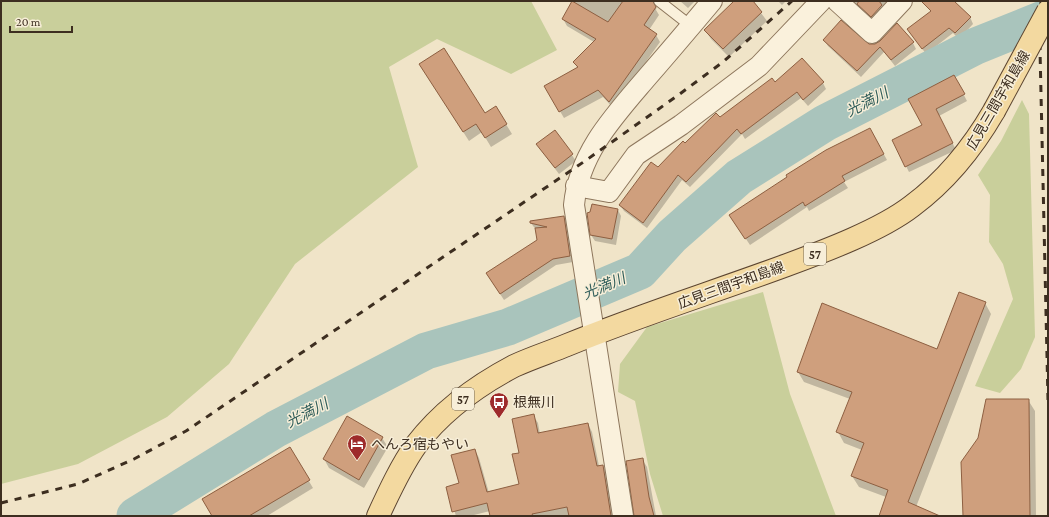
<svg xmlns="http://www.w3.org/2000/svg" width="1049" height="517" font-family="'Crimson Pro','Noto Sans JP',serif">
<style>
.green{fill:#c9cf9b}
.shadow{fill:#0003}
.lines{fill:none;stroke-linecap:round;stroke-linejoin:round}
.river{stroke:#a9c4bc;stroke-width:37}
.building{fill:#cf9f7d;stroke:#8d5f41}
.service-casing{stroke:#8d765c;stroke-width:12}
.minor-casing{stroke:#8d765c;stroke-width:22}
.primary-casing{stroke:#5b4430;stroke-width:24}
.service{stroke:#faf1dc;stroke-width:10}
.minor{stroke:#faf1dc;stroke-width:20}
.primary{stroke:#f3d9a0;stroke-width:22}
.rail{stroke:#3d2e20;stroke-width:3;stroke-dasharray:7 7;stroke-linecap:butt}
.primary-bridge-casing{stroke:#5b4430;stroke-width:24;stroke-linecap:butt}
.primary-bridge{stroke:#f3d9a0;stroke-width:22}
.labels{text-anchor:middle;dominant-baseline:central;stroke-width:3;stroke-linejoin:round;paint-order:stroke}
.shield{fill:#f7eed8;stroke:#756857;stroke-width:1}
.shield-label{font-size:13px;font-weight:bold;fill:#3d2e20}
.street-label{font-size:14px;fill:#3d2e20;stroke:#f7eed8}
.poi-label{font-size:14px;fill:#3d2e20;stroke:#f7eed8;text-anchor:start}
.water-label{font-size:15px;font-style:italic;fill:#2f5d5a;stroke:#f7eed8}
</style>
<rect width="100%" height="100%" fill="#f0e4c8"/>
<path class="green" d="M1,1H531L557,50L511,74L437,39L389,67L418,167L295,264L229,364L167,417L78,464L1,484Z
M1022,100L1029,114L1035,337L1021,369L1000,393L975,386L1013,299L1003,264L989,242L990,195L978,175L1001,141Z
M763,292L790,394L836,516H663L650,474L635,401L618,392L620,364L647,327Z"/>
<path class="shadow" d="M574,1H669L657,4L656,10L659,15L649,30L656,35L660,42L613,108L603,97L564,118L545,86L578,69L574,62L594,42L567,26L563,19Z
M680,1H695L688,8Z
M736,1H752L767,21L729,57L711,39L705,30Z
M778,1H786L782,5Z
M852,1H895L875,22Z
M938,1H953L970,17L973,24L959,39L953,33L926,54L908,29L932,11Z
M824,40L864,42L875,45L913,43L916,49L895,66L884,52L861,77L828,46Z
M426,74L485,115L496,108L512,134L491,147L482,132L469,141Z
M954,76L967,101L939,116L956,150L909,172L906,166L923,126Z
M775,83H823L826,89L808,106L801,98L745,139L742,134L690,187L682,180L647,228L624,211L620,205L685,144L720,118Z
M555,131L576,161L559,174L541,150Z
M874,136L887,160L844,182L848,188L809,211L807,207L750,245L734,221Z
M618,210L621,216L616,245L595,241L591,235Z
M564,217L567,223L573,262L556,265L504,300L491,280L538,240L536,230L531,223Z
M985,303L991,314L916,507L924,516H880L886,497L859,487L852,476L862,450L844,443L838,432L850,399L804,382L798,372L938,350Z
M1028,400L1035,411L1036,516H964Z
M533,415L538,423L540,434L588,424L592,432L599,466H603L607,473L615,516H491L490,511L470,516H456L447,488L460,484L475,450L479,458L489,493L520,485V454Z
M382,438L388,447L364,488L329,468L324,459Z
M289,448L313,488L267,516H213Z
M642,459L647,467L656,516H635Z"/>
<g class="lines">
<path class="river" d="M135,516L276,429L426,351L508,327L640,271L672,236L739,177L825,123L976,46L1048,17"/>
</g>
<path class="building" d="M572,1L608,22L623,1H653L656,7L644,25L657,34L609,102L598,90L559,112L544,86L578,67L573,62L596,39L562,19Z
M734,1H753L762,12L723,49L704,30Z
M859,1H879L882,5L871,17L857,4Z
M921,1H954L971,17L955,33L949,28L922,49L907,29L931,11Z
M841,20L869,44H875L880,41L897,23L914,42L891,60L880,47L857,71L823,40Z
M444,48L485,113L496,106L507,124L485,138L476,124L463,132L419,64Z
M802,58L824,82L803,100L797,92L741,134L737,129L686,182L678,175L643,223L619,205L651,162L658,167L683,141L685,143L716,113L720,117L772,78L775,82Z
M954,75L965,94L936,109L953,143L905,167L892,140L922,125L908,99Z
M870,128L884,154L842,176L845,181L805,206L803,202L745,239L729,215L787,177L786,175L826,150Z
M555,130L573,154L555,168L536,144Z
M592,204L618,209L612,239L590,235L587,213L590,212Z
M564,216L570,256L553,259L500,294L486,273L537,240L535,228L547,227L530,223V221Z
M959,292L986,302L908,502L940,516H879L888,490L851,476L864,443L836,432L852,392L797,372L822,303L937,349Z
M986,399H1029L1030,516H963L961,462L978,438Z
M534,414L538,433L588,423L597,466L603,465L611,516H569L567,507L532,514L533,516H490L487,503L452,512L446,487L459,483L451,455L475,449L487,492L519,484L512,454L519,453L512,419Z
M347,416L383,437L359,480L323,459Z
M290,447L310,480L249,516H212L202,499Z
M643,458L649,497L654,516H634L626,461Z"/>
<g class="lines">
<g class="service-casing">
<path id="service" d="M659,1L691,26"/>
</g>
<g class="minor-casing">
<path id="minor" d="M837,1L872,33L902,1
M576,186L609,192L636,155L681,125L759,66L821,1
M623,516L574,205C579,152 615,115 649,75C670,51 691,26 712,1"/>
</g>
<g class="primary-casing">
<path id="primary" d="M378,516C389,492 401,466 416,445C441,412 478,385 514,366C531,358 550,352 567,345C640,315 714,292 787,265C825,251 881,230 912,206C947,180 972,149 994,111"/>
</g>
<use href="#service" class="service"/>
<use href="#minor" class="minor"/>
<use href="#primary" class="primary"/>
<path class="rail" d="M1041,1L1040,50L1048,400
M1,503L78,484L134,459L186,431L585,161L677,96L723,62L792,1"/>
<g class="primary-bridge-casing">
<path id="primary-bridge" d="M994,111L1048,11"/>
</g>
<use href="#primary-bridge" class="primary-bridge"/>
</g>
<defs>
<g id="bus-pin" transform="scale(1)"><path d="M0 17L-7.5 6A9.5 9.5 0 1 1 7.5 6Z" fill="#9e2a2b" stroke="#f7eed8"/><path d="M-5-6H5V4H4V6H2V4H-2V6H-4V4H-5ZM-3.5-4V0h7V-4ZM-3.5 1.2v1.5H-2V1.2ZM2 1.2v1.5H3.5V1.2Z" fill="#fff"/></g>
<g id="hotel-pin" transform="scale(1)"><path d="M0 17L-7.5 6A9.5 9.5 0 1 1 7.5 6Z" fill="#9e2a2b" stroke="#f7eed8"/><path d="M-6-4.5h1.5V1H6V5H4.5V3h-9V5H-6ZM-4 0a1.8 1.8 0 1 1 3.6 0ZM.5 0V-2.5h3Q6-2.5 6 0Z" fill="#fff"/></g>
</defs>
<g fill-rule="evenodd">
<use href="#bus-pin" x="499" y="402"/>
<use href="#hotel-pin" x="357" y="444"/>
</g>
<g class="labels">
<g class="shield">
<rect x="804" y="243" width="22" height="22" rx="3"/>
<rect x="452" y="388" width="22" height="22" rx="3"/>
</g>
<g class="shield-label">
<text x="815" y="254">57</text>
<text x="463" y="399">57</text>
</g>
<g class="street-label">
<text transform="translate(998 100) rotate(-60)">広見三間宇和島線</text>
<text transform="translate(731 285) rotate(-20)">広見三間宇和島線</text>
</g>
<g class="poi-label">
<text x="513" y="402">根無川</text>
<text x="371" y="444">へんろ宿もやい</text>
</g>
<g class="water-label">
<text transform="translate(867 102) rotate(-27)">光満川</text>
<text transform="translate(604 286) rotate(-23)">光満川</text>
<text transform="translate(307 413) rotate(-27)">光満川</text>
</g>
</g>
<rect width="1049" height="517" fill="none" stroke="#3d2e20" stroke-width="4"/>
<path d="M10 26v6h62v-6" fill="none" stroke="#3d2e20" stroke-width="2"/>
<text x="16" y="26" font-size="12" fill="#3d2e20" stroke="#f7eed8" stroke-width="3" paint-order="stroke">20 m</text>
</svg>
